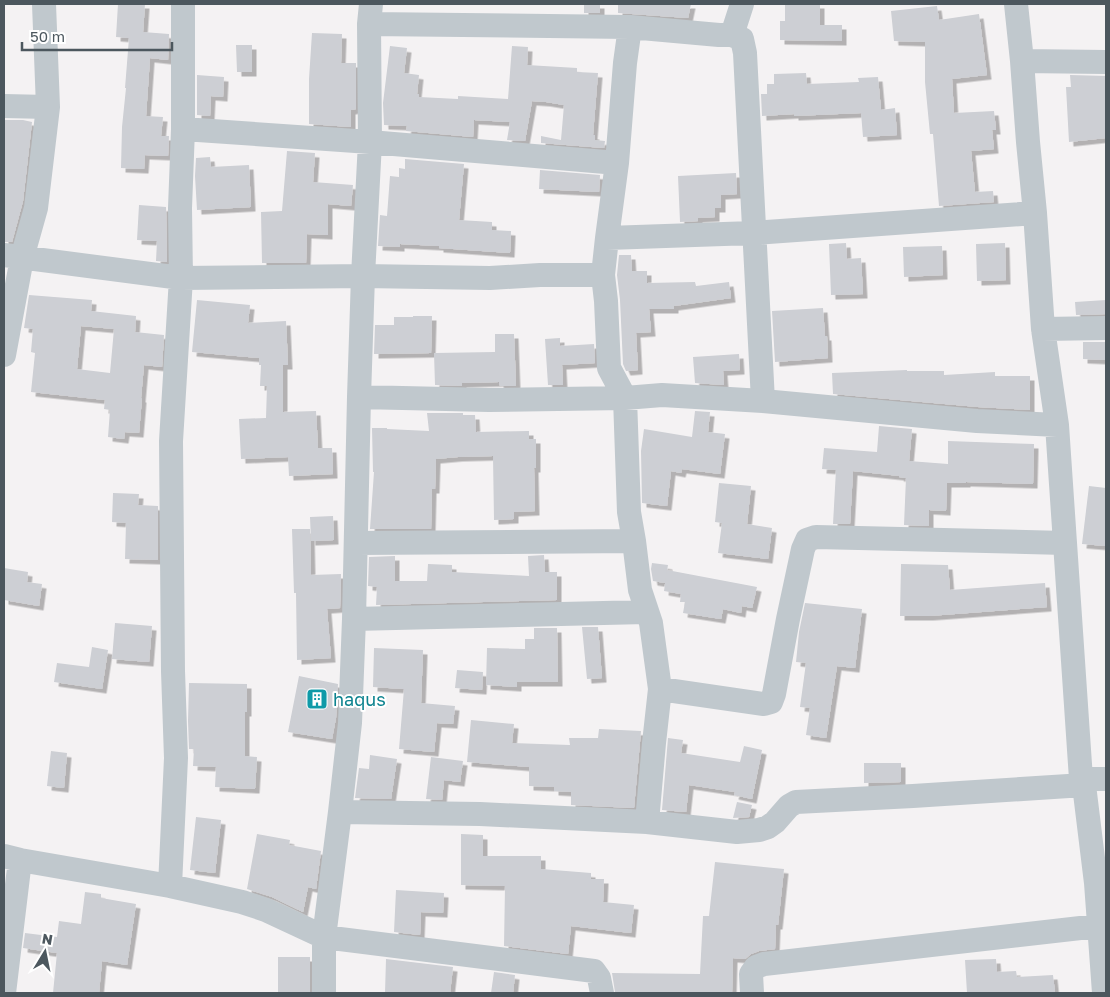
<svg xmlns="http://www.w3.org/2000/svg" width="1110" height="997" font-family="'Golos Text',sans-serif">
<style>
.building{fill:#cdcfd4;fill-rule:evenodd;filter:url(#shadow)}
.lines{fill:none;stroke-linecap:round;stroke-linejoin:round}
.minor{stroke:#c0c8cd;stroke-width:24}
.labels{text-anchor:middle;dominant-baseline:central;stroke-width:4;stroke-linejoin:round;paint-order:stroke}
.culture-label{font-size:18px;fill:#0d838f;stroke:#fff;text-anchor:start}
</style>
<defs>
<filter id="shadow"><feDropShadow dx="4.5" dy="4.5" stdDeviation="0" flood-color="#0004"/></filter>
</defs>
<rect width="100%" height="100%" fill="#f4f2f3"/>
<path class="building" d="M118,4H145L143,32L169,34L168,60L150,58L146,116L163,117L161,136H169L168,156L145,155L144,169L121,168L122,127L126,88H125L129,38L116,37Z
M584,4H600V13H584Z
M618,4H691L688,18L618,13Z
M785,4H820V25H842V41L780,40V21H785Z
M937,6L939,20L979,14L987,75L952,79L954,113L994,111L996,130H992L994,149L971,151L975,192L993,191L994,202L939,206L933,134H930L925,82V42L894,41L891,11Z
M312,33L342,34L341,63H356V109L351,110V127L309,124V79Z
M236,45H252V72H237Z
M390,46L407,48L404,73L419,75L417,94H419V97L458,99V96L508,99L512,46L528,47L527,65L577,68V72L598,73L593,135H595V140L605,141L604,148L541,143V136L561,140L564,105L546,102L532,101L525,141L507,140L510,122L474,120L473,137L406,131L407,126L384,125L383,103Z
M806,73L807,84L859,82L858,78L878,77L881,110L895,108L897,135L863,137L861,113L794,116V114L762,116L761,94H767V84H774V74Z
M197,75L224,77L223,97L211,96L210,116L197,115Z
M1070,75L1106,76V138L1069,142L1066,87H1071Z
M4,120H23L32,122L23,201L12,242H4Z
M287,151L315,153L313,182L353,185L351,206L328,204V235L307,234L306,263H262L261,212L282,211Z
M210,157L211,167L249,165L251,207L197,210L195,176L196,158Z
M405,159L464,164L459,220L492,222V230L511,231L510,253L439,248V246L400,244V247L378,246L380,215L387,216L390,176L399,177V168L405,169Z
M540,170L600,175L599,192L539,189Z
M736,173L737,194L721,195V208H715V217L698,218V221L680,222L678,176Z
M139,205L166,207L167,262L156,261L157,241L137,240Z
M846,243L847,259L861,258L863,294L831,295L829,244Z
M1005,243L1006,280L977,281L976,244Z
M942,246L943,275L904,277L903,247Z
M619,255H631L632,271H647V283L695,282L696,286L729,282L731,298L674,306V309H649L651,332L636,333L638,370L626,371L623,364L620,300L617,275Z
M29,295L92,300L91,311L136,316L135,332L164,335L162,367L144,365L141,398H142L139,433L125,432L124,439L108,437L110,410L104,409L105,400L31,392L35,353L31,352L33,329L24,328ZM81,326L114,329L110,373L77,369Z
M197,300L250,305L248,323L286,321L288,365H283V412L316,411L318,448H332L333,474L289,476L288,457L241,459L239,419L266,418L267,386H260L261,365H259V358L192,352Z
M1106,300V314L1076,315L1075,302Z
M823,308L825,336H827L828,358L775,362L772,311Z
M413,316H432L431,353L374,354L375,325H394V317H413Z
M495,334H514L516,386H500L499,382L462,383V386L435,385L434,353L495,352Z
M560,338V346L594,344L595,363L562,365L563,385H548L545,339Z
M1083,342H1106V360L1083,359Z
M739,354L740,370L723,371L724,385L695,383L693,357Z
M907,370V371H944V375L995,372V376H1030V410L978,407L833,394L832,373Z
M695,411L710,412L708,432L725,434L720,474L682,469L681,473L671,471L667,506L642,503L641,451L644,429L692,437Z
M427,413H463V415H475L476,432L529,431V439H536V468H534L535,511L514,512V519L494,520L493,456L458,457L436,459L435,489H432L431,529H370L374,472H373L372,428H387V429L429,431Z
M879,426L912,429L909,461L948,464V441L1034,444L1033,484L966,482V483H947L946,511L929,510V526L904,525L906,478L899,477L900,476L853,471L850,524H833L836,470L822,469L824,448L877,452Z
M719,483L751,486L747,524L772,528L768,559L718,553L722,523L715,522Z
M1089,486L1106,488V546L1082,544Z
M113,493L139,494L138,505L158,506V560L125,559L126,523L112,522Z
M333,516L334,540L311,541L310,517Z
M292,529H310L311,575L341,574L340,608L327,609L331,658L297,660L296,593H294Z
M544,555L545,572H557V600L376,605L377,587L368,586L369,557L395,556V581H427L428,564L452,565V572L529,576L528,556Z
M652,563L668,565L665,583L653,581L651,569Z
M901,564L948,565L950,590L1045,583L1047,607L929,616H900Z
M4,568L28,572L27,582L42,584L39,606L4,600Z
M667,570L757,587L752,608L742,606L741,613L723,609L721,619L683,613L685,602H680L681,594L664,591Z
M805,603L862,609L855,668L837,666L826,738L806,735L810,708L800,707L806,663L796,662L799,632Z
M115,623L152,626L149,662L112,659Z
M582,627H598L602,678L587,679Z
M534,628H557L558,682H517V687L486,685L487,648L525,649V639H534Z
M92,647L108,650L102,689L54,682L57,663L89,667Z
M374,648L423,650L421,703L455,706L453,724L437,723L434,752L399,749L404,689L373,687Z
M457,670L483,672L482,690L455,688Z
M299,676L338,684L336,718L332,739L288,732Z
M189,683L247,684V712H245V756L257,757L255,789L215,787L216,767L193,766L194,749H189L188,721Z
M471,720L514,724L512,743L570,745L569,738H598L599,729L641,731L634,808L571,805V792L554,791V787L529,786V767L467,762Z
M668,738L683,740L681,753L740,762L744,746L762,750L752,799L734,795L735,792L689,785L686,812L662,810Z
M51,751L67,753L64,788L47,786Z
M370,755L397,759L391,799L355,798L359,768L369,769Z
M431,757L463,761L460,782L444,780L442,800L426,799Z
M864,763H901V782L864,783Z
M737,802L752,805L749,817L733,818Z
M196,817L221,820L215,873L190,870Z
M257,834L290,840L289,845L321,851L316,889L308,887L303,912L272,897L247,889Z
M461,834L483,835V856H541V869L591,873V879H604L603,902L634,905L631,933L571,926L568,954L504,946L505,886L461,885Z
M715,862L784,869L778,925H776L775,949L759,951L751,954L745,959L733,958L732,993L615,992L612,973L700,974L703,916H709Z
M396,890L444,893L443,913L421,912L420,935L394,932Z
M85,892L101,894V898L136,904L127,965L102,961L99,993H53L57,953L23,948L25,933L57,937L59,921L81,924Z
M278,957H310V993H278Z
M386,959L453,967L450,993H385Z
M996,959L997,972L1016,971L1017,977L1053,975L1055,993H967L965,960Z
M494,972L515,975L513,993H491Z"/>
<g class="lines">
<path class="minor" d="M1016,4L1022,61L1028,142L1035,213L1043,329L1057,425L1081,779L1084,785L1096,883L1104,993
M369,24L630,27L625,63L617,163L607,238
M630,27L719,35H732L742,39L745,53L763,401
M732,35L742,4
M1022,61L1106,62
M4,106L48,107
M183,129L370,142L617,163
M4,255L181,278L363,276L490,278L540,275H603L607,238L753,233L1035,213
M603,275L606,301L609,368L625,398L629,512L634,541L640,590L651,623L660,689L654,743L647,822
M1043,329L1106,328
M4,355L22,258L36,208L48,107L44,4
M359,397L489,400L625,398L662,395L763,401L977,421L1057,425
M356,543L634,541
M354,619L646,612
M660,689L764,704L771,702L774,694L788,619L803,549L807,540L816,537L1065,543
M1081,779H1106
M340,812L480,814L647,822L737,832L759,830L768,827L775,822L789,806L796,802L913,796L1084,785
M4,856L20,860L170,886L242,902L266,910L324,937L594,971L599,978L602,993
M170,886L176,758L173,671L171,441L181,278L180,208L183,129V4
M4,993L20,860
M324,993V937L340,812L350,723L354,619L359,397L363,276L370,142L369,24L371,4
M752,993L751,974L756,967L764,964L1098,926"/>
</g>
<defs>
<g id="building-square" transform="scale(1.125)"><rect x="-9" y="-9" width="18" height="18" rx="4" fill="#0f9aa8" stroke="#fff"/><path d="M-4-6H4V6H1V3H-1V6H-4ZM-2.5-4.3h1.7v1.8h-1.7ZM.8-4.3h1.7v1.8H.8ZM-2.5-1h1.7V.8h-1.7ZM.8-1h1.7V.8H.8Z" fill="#fff"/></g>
</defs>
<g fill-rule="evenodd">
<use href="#building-square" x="317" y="699"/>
</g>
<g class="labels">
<g class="culture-label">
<text x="333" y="699">haqus</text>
</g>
</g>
<rect width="1110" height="997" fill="none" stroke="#4c575e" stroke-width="10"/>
<g transform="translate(45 952) rotate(10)" stroke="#ffffff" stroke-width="4" paint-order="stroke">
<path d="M0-4L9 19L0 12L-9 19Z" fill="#4c575e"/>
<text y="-8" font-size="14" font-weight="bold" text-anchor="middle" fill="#4c575e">N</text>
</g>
<path d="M22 42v8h150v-8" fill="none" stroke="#4c575e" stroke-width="2.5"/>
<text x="30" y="42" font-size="15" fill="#4c575e" stroke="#ffffff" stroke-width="4" paint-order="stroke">50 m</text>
</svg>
